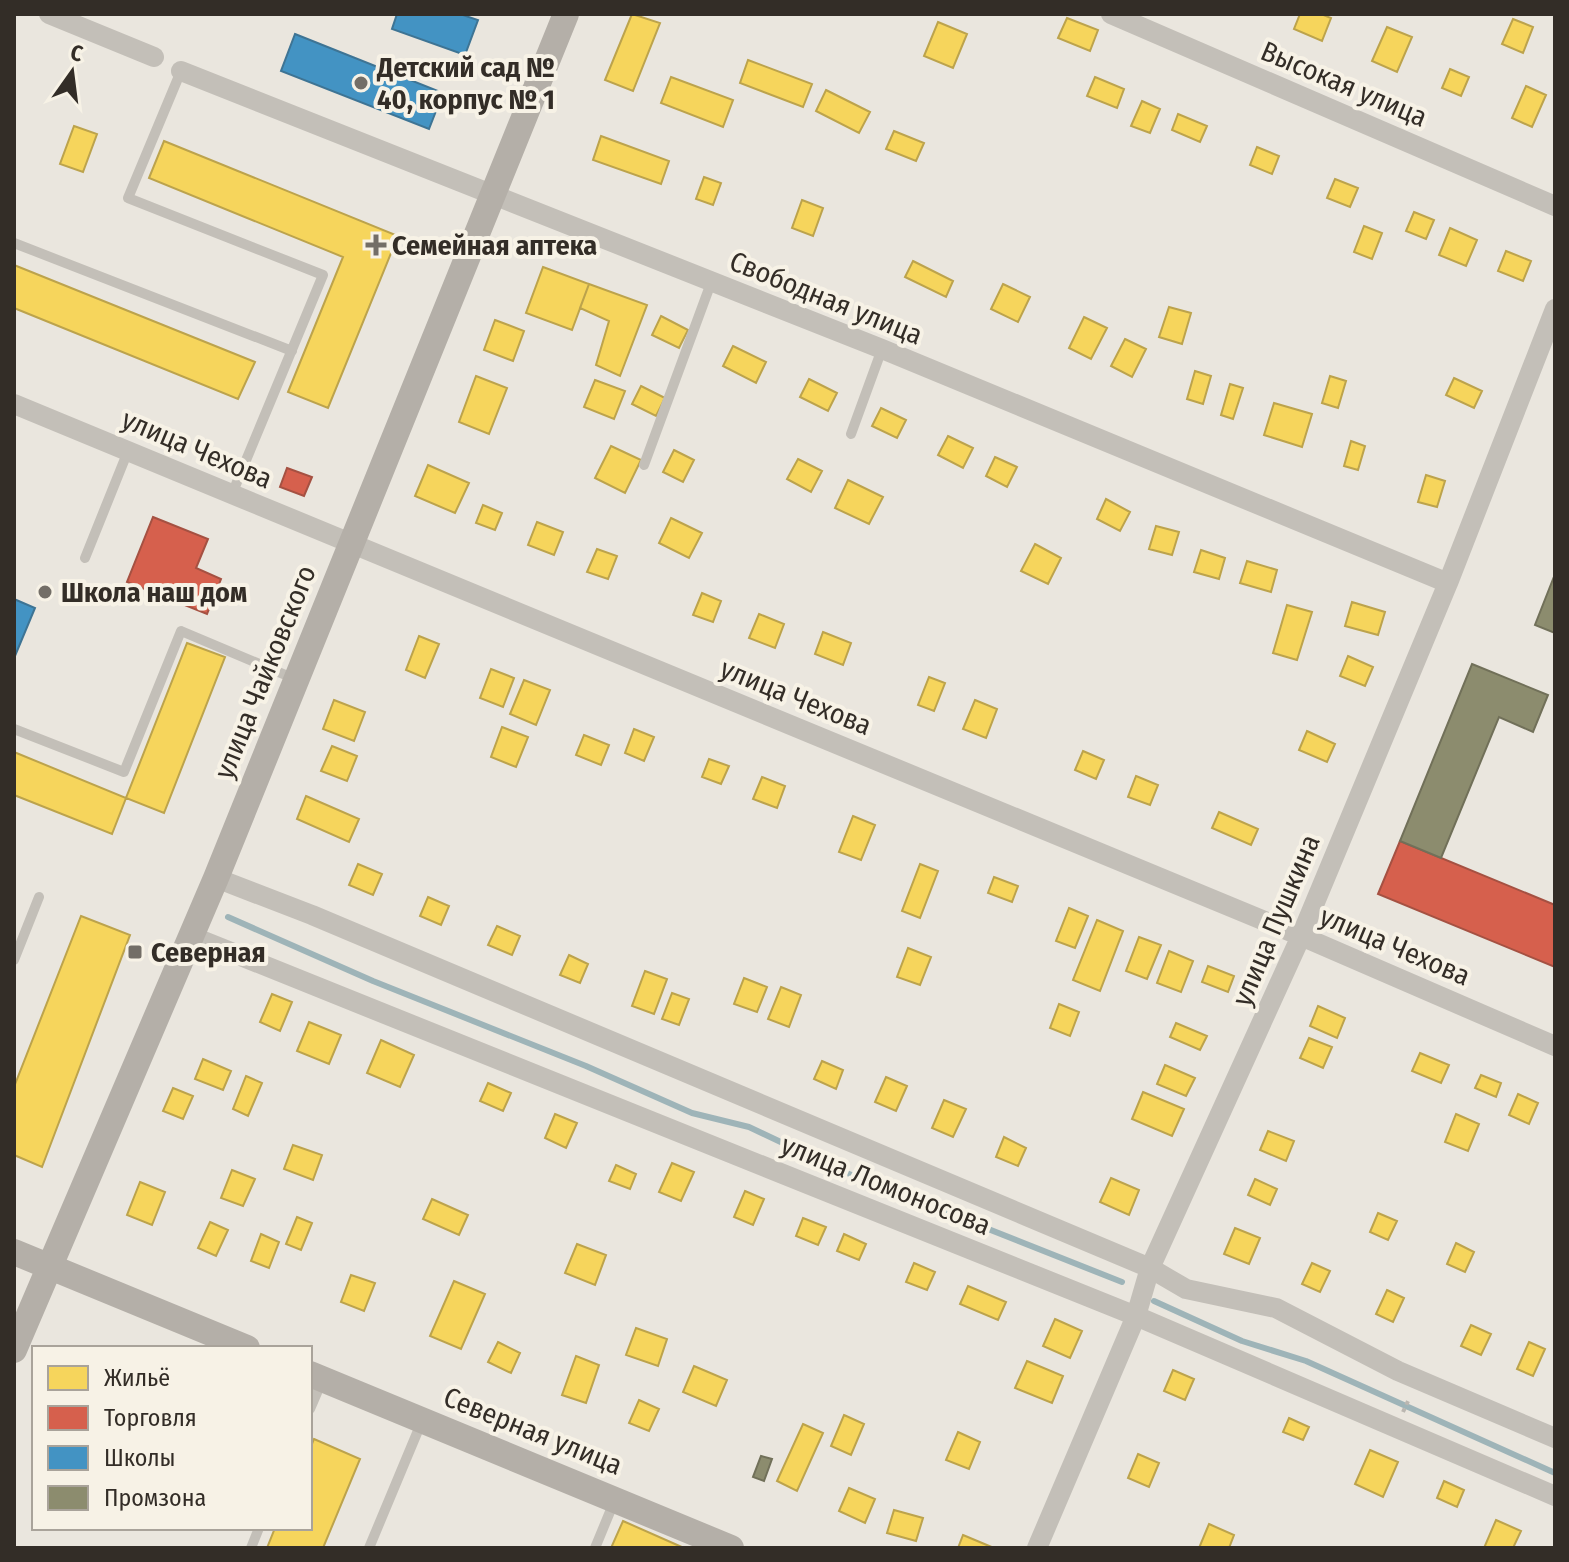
<svg xmlns="http://www.w3.org/2000/svg" width="1569" height="1562" font-family="'Fira Sans Condensed',sans-serif">
<style>
.homes{fill:#f6d55c;stroke:#bca34c;stroke-width:2}
.shops{fill:#d6604d;stroke:#a55142;stroke-width:2}
.schools{fill:#4393c3;stroke:#3e7494;stroke-width:2}
.industry{fill:#8c8c6e;stroke:#717059;stroke-width:2}
.lines{fill:none;stroke-linecap:round;stroke-linejoin:round}
.stream{stroke:#9eb4b8;stroke-width:6}
.path{stroke:#bbb7b1;stroke-width:4;stroke-dasharray:4 4;stroke-linecap:butt}
.service{stroke:#c3bfb8;stroke-width:10}
.minor{stroke:#c3bfb8;stroke-width:20}
.secondary{stroke:#b4afa8;stroke-width:26}
.poi-dot{fill:#736e67;stroke:#f7f2e6;stroke-width:3}
.labels{text-anchor:middle;dominant-baseline:central;stroke-width:8;stroke-linejoin:round;paint-order:stroke}
.poi-label{font-size:28px;font-weight:bold;fill:#332d27;stroke:#f7f2e6;text-anchor:start}
.street-label{font-size:28px;fill:#332d27;stroke:#f7f2e6}
</style>
<rect width="100%" height="100%" fill="#eae6de"/>
<path class="homes" d="M632,14L660,23L633,91L605,80Z
M1300,14H1321L1331,18L1322,41L1294,29Z
M1067,18L1098,30L1090,51L1058,38Z
M1513,19L1533,27L1523,53L1502,44Z
M938,22L967,34L953,68L924,56Z
M1387,27L1412,37L1397,72L1372,61Z
M748,60L812,84L803,107L740,83Z
M1450,69L1469,77L1461,96L1442,88Z
M671,77L733,100L723,127L661,103Z
M1095,77L1124,89L1117,108L1087,96Z
M1526,86L1546,95L1532,127L1512,118Z
M826,90L870,112L859,133L816,111Z
M1142,101L1160,109L1150,133L1131,126Z
M1178,114L1207,126L1200,142L1172,130Z
M74,126L97,134L83,172L60,164Z
M894,131L924,143L916,161L886,149Z
M601,136L669,161L661,184L593,160Z
M164,141L398,236L328,408L288,392L343,257L149,178Z
M1257,147L1279,156L1272,174L1250,165Z
M704,177L721,183L713,205L696,199Z
M1335,179L1358,188L1350,207L1327,198Z
M802,200L823,208L813,236L792,228Z
M1414,212L1434,220L1426,239L1406,231Z
M1364,226L1382,233L1372,259L1354,252Z
M1450,228L1477,240L1466,266L1439,255Z
M1506,251L1531,261L1523,281L1498,271Z
M913,261L953,281L946,297L905,277Z
M14,265L255,362L238,399L14,308Z
M543,267L589,284L572,330L526,313Z
M589,284L647,305L620,376L596,365L609,321L580,308Z
M1003,284L1030,297L1018,322L991,309Z
M1169,307L1191,313L1182,344L1159,337Z
M661,316L688,330L679,348L652,335Z
M1084,317L1107,328L1091,359L1069,348Z
M495,320L524,331L513,361L484,350Z
M1125,339L1146,349L1132,377L1111,366Z
M733,346L766,362L756,383L723,366Z
M1195,371L1211,376L1203,404L1187,399Z
M476,376L507,388L489,434L459,422Z
M1330,376L1346,381L1338,408L1322,403Z
M1454,378L1482,391L1474,408L1446,395Z
M809,379L837,393L828,411L800,397Z
M595,380L625,391L614,419L584,407Z
M1230,384L1243,388L1233,419L1221,415Z
M641,386L665,398L656,416L632,404Z
M1274,403L1312,414L1302,447L1264,435Z
M881,408L906,420L897,438L872,426Z
M948,436L973,448L963,468L938,455Z
M1351,441L1365,446L1358,470L1344,466Z
M611,446L641,460L625,493L595,478Z
M674,450L694,460L683,482L663,472Z
M995,457L1017,467L1007,487L986,476Z
M798,459L822,471L811,492L787,479Z
M428,465L469,483L455,513L415,496Z
M1426,475L1445,481L1437,507L1418,502Z
M848,480L883,497L869,524L835,508Z
M1106,499L1130,512L1120,531L1097,519Z
M483,505L502,513L495,530L476,523Z
M671,518L702,533L689,558L659,543Z
M537,522L563,532L554,555L528,545Z
M1156,526L1179,532L1172,555L1149,549Z
M1035,544L1061,558L1048,584L1021,571Z
M597,549L617,556L608,579L587,572Z
M1201,550L1225,558L1219,579L1194,572Z
M1247,561L1277,570L1271,592L1240,583Z
M702,593L721,601L713,622L693,615Z
M1352,602L1385,612L1378,635L1345,626Z
M1287,605L1312,612L1297,660L1273,653Z
M759,614L784,624L775,648L749,638Z
M823,632L851,643L843,665L815,654Z
M419,636L439,644L425,678L406,670Z
M187,643L225,657L164,813L126,798Z
M1348,656L1373,667L1365,686L1340,676Z
M491,669L514,678L503,707L480,698Z
M929,677L945,683L934,711L918,705Z
M524,680L550,690L536,725L510,714Z
M334,700L365,712L354,741L323,729Z
M975,700L997,709L986,738L963,729Z
M502,727L528,737L516,767L491,757Z
M634,729L654,737L644,761L625,753Z
M1307,731L1335,744L1327,762L1299,750Z
M584,735L609,745L601,765L576,755Z
M332,746L357,756L347,781L321,771Z
M1083,751L1104,760L1096,779L1075,770Z
M14,752L126,798L112,834L14,795Z
M709,759L729,766L721,784L702,777Z
M1136,776L1158,785L1150,805L1128,797Z
M762,777L785,786L777,808L753,799Z
M306,796L359,819L349,842L297,819Z
M1219,812L1258,829L1251,845L1212,828Z
M853,816L875,825L861,860L839,852Z
M358,864L382,874L373,895L349,885Z
M920,864L938,871L920,918L902,911Z
M994,877L1018,886L1012,902L988,893Z
M428,897L449,906L441,925L420,916Z
M1069,908L1088,916L1075,948L1056,941Z
M81,916L130,935L42,1167L14,1155V1087Z
M1097,920L1123,931L1100,991L1073,980Z
M497,926L520,936L512,955L488,945Z
M1139,937L1161,945L1147,979L1126,971Z
M908,948L931,957L920,985L897,977Z
M1169,951L1193,961L1181,992L1157,983Z
M569,955L588,964L580,983L560,975Z
M1208,966L1234,976L1228,992L1202,982Z
M645,971L667,979L654,1014L632,1006Z
M744,978L767,987L757,1012L734,1004Z
M781,987L801,995L789,1027L768,1019Z
M672,993L689,999L679,1025L662,1019Z
M272,994L292,1002L280,1031L260,1022Z
M1059,1004L1079,1012L1070,1036L1050,1028Z
M1318,1006L1345,1018L1337,1038L1310,1026Z
M309,1022L341,1035L329,1064L297,1051Z
M1176,1023L1207,1036L1200,1050L1170,1037Z
M1309,1038L1332,1047L1323,1068L1300,1058Z
M381,1040L414,1055L400,1087L367,1073Z
M1420,1053L1449,1065L1441,1083L1412,1071Z
M203,1059L231,1071L223,1090L195,1079Z
M822,1061L843,1070L836,1089L814,1079Z
M1165,1065L1195,1078L1186,1096L1157,1084Z
M1481,1075L1501,1083L1496,1097L1475,1088Z
M246,1076L262,1083L248,1116L233,1109Z
M886,1077L907,1086L896,1111L875,1102Z
M488,1083L511,1093L503,1111L480,1101Z
M173,1088L193,1096L183,1119L163,1111Z
M1143,1092L1184,1109L1172,1136L1132,1119Z
M1518,1094L1538,1103L1529,1124L1509,1115Z
M944,1100L966,1109L953,1137L932,1128Z
M555,1114L577,1123L566,1148L545,1138Z
M1456,1114L1479,1124L1468,1151L1445,1142Z
M1268,1131L1294,1141L1286,1161L1260,1150Z
M1004,1137L1026,1148L1018,1166L996,1157Z
M293,1145L322,1155L313,1180L284,1169Z
M672,1163L694,1172L681,1201L659,1192Z
M616,1165L636,1174L630,1189L609,1181Z
M232,1170L255,1179L243,1206L221,1198Z
M1111,1178L1139,1190L1129,1215L1100,1202Z
M1255,1179L1277,1189L1270,1205L1248,1195Z
M140,1182L165,1192L152,1225L127,1215Z
M745,1191L764,1199L753,1225L734,1217Z
M432,1199L468,1215L459,1235L423,1219Z
M1378,1213L1397,1221L1388,1240L1370,1232Z
M297,1217L312,1223L301,1250L286,1244Z
M803,1218L826,1227L818,1245L796,1236Z
M210,1222L228,1230L216,1256L198,1248Z
M1235,1228L1260,1238L1249,1264L1224,1254Z
M261,1234L279,1242L269,1268L251,1261Z
M844,1234L866,1244L859,1260L837,1251Z
M1456,1243L1474,1252L1465,1272L1447,1264Z
M577,1244L606,1255L595,1285L565,1273Z
M914,1263L935,1272L927,1290L906,1282Z
M1312,1263L1330,1271L1320,1292L1302,1284Z
M351,1275L375,1283L364,1311L341,1302Z
M454,1281L485,1294L461,1349L430,1336Z
M968,1286L1006,1302L998,1320L960,1304Z
M1387,1290L1404,1298L1393,1322L1376,1314Z
M1055,1319L1082,1331L1070,1358L1043,1346Z
M1471,1325L1491,1334L1481,1355L1461,1346Z
M636,1328L667,1339L658,1366L626,1355Z
M498,1342L520,1353L511,1373L488,1362Z
M1529,1342L1545,1349L1533,1376L1517,1369Z
M576,1356L599,1365L586,1403L562,1395Z
M1027,1361L1063,1376L1052,1403L1015,1388Z
M694,1366L727,1380L716,1406L683,1392Z
M1173,1370L1194,1379L1185,1400L1164,1391Z
M639,1400L659,1409L649,1431L629,1423Z
M844,1415L864,1424L851,1455L831,1446Z
M1289,1418L1309,1427L1303,1440L1283,1432Z
M803,1424L823,1433L797,1491L777,1481Z
M958,1432L980,1442L969,1469L946,1460Z
M314,1439L360,1459L323,1548H267L275,1528H310V1449Z
M1370,1450L1398,1462L1383,1497L1355,1484Z
M1138,1454L1159,1463L1149,1487L1128,1478Z
M1444,1481L1464,1490L1457,1507L1437,1498Z
M849,1488L875,1499L865,1523L839,1511Z
M894,1510L923,1518L916,1541L887,1533Z
M1496,1520L1521,1531L1513,1548H1484Z
M623,1521L684,1548H611Z
M1209,1524L1234,1535L1229,1548H1199Z
M963,1535L994,1548H958Z"/>
<path class="shops" d="M287,468L312,477L304,496L280,487Z
M153,517L208,539L196,568L221,579L207,614L127,582Z
M1400,841L1555,905V967L1378,894Z"/>
<path class="schools" d="M397,14H460L478,20L465,55L392,29Z
M295,34L443,93L429,129L281,71Z
M14,599L35,608L15,656L14,655Z"/>
<path class="industry" d="M1555,574V633L1535,625Z
M1472,664L1548,695L1533,732L1499,717L1441,858L1400,841Z
M761,1456L772,1459L764,1481L753,1477Z"/>
<g class="lines">
<path class="stream" d="M228,917L373,981L586,1066L692,1113L749,1127L844,1172L1122,1282
M1154,1301L1242,1341L1306,1361L1555,1473"/>
<path class="path" d="M1403,1412L1409,1399"/>
<path class="service" d="M181,71L128,198L323,275L232,494
M14,243L292,351
M851,434L882,349
M644,465L711,283
M85,558L128,451
M14,729L124,772L181,631L295,679
M14,960L39,897
M310,1409L322,1381
M251,1548L259,1528
M369,1548L422,1421
M595,1548L614,1502"/>
<path class="minor" d="M49,14L154,57
M1111,14L1555,206
M181,71L882,349L1448,583
M14,404L1301,936L1555,1046
M216,878L312,915L1150,1268L1186,1289L1276,1308L1398,1371L1555,1438
M191,936L1136,1316L1555,1496
M1037,1548L1136,1316L1150,1268L1301,936L1448,583L1555,309"/>
<path class="secondary" d="M14,1252L247,1348
M14,1350L216,878L566,14
M310,1374L731,1548"/>
</g>
<g class="poi-dot">
<circle cx="361" cy="83" r="8"/>
<path d="M372 233h8v8h8v8h-8v8h-8v-8h-8v-8h8z"/>
<circle cx="45" cy="592" r="8"/>
<rect x="127" y="944" width="16" height="16" rx="4"/>
</g>
<g class="labels">
<g class="poi-label">
<text x="377" y="67">Детский сад №<tspan x="377" dy="32">40, корпус № 1</tspan></text>
<text x="392" y="245">Семейная аптека</text>
<text x="61" y="592">Школа наш дом</text>
<text x="151" y="952">Северная</text>
</g>
<g class="street-label">
<text transform="translate(1344 84) rotate(23)">Высокая улица</text>
<text transform="translate(826 298) rotate(22)">Свободная улица</text>
<text transform="translate(197 449) rotate(23)">улица Чехова</text>
<text transform="translate(265 672) rotate(-68)">улица Чайковского</text>
<text transform="translate(796 697) rotate(22)">улица Чехова</text>
<text transform="translate(1276 920) rotate(-67)">улица Пушкина</text>
<text transform="translate(1395 946) rotate(23)">улица Чехова</text>
<text transform="translate(886 1185) rotate(22)">улица Ломоносова</text>
<text transform="translate(533 1431) rotate(22)">Северная улица</text>
</g>
</g>
<rect width="1569" height="1562" fill="none" stroke="#332d27" stroke-width="32"/>
<rect x="32" y="1346" width="280" height="184" fill="#f7f2e6" stroke="#a9a39a" stroke-width="2"/>
<rect x="48" y="1366" width="40" height="24" fill="#f6d55c" stroke="#a9a39a" stroke-width="2"/>
<text x="104" y="1386" font-size="24" fill="#332d27">Жильё</text>
<rect x="48" y="1406" width="40" height="24" fill="#d6604d" stroke="#a9a39a" stroke-width="2"/>
<text x="104" y="1426" font-size="24" fill="#332d27">Торговля</text>
<rect x="48" y="1446" width="40" height="24" fill="#4393c3" stroke="#a9a39a" stroke-width="2"/>
<text x="104" y="1466" font-size="24" fill="#332d27">Школы</text>
<rect x="48" y="1486" width="40" height="24" fill="#8c8c6e" stroke="#a9a39a" stroke-width="2"/>
<text x="104" y="1506" font-size="24" fill="#332d27">Промзона</text>
<g transform="translate(72 72) rotate(14)" stroke="#f7f2e6" stroke-width="6" paint-order="stroke">
<path d="M0-6L14 30L0 20L-14 30Z" fill="#332d27"/>
<text y="-12" font-size="22" font-weight="bold" text-anchor="middle" fill="#332d27">С</text>
</g>
</svg>
